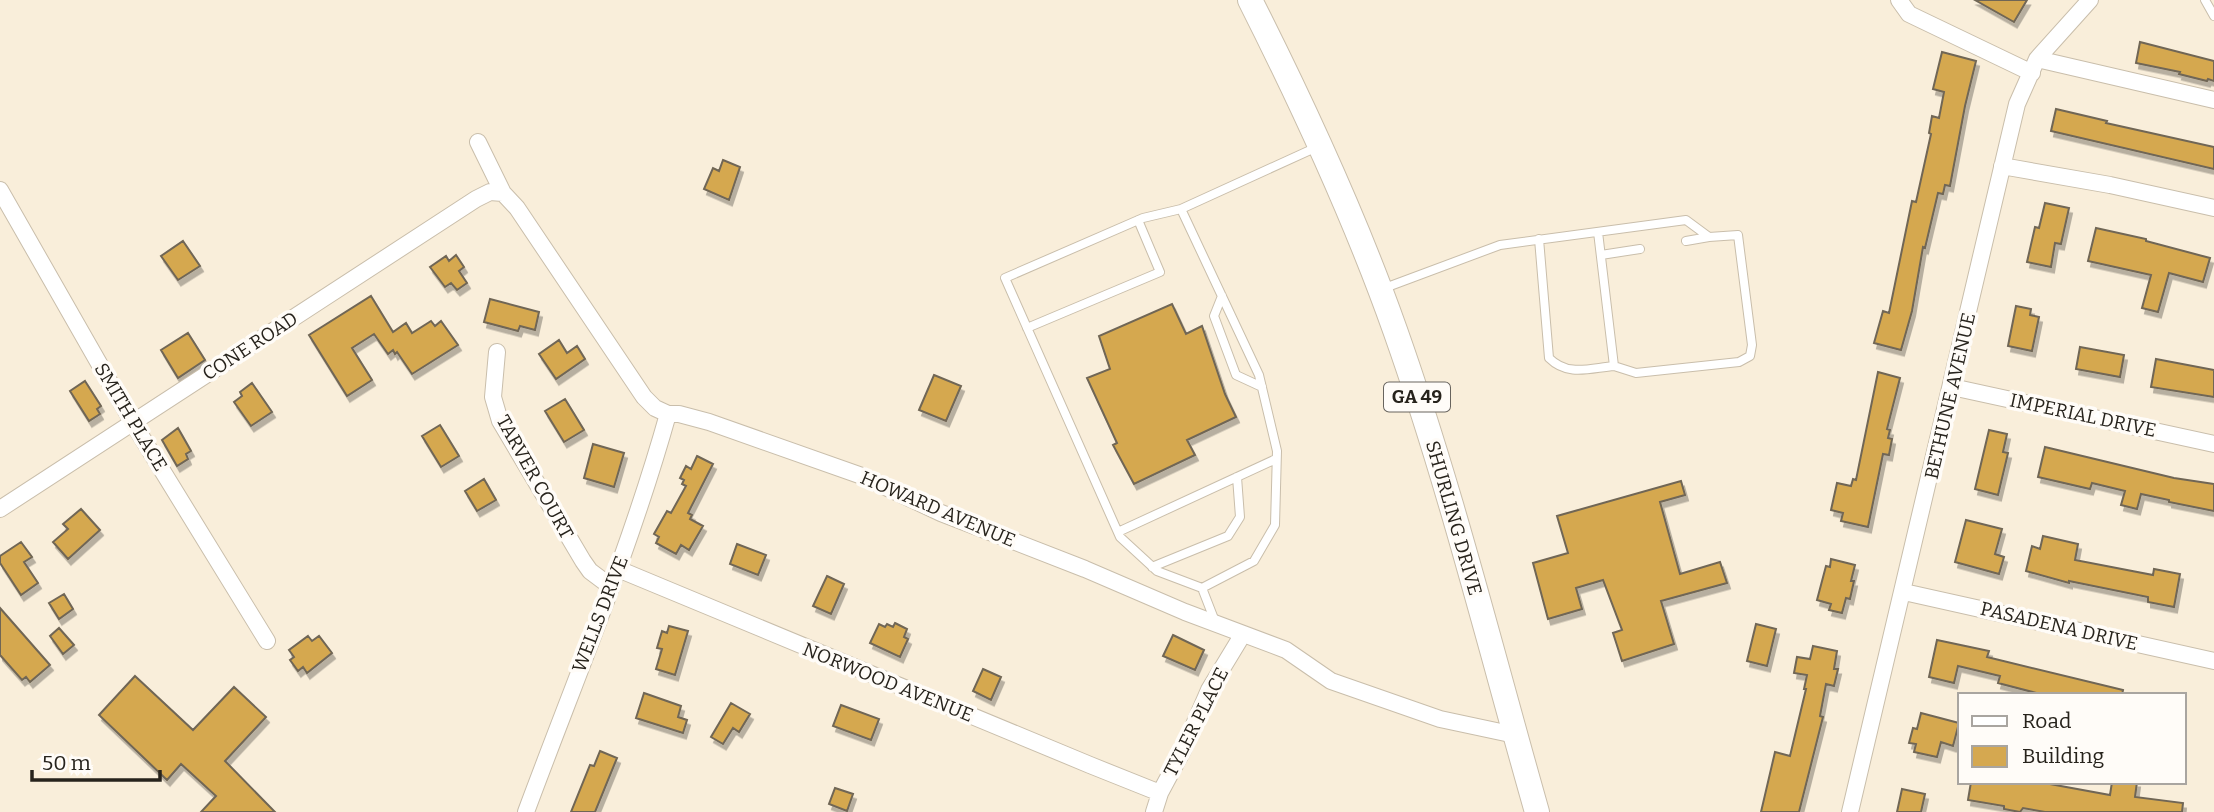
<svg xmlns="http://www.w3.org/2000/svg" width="2214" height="812" font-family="Bitter,serif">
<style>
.building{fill:#d5a850;stroke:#706655;stroke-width:2;filter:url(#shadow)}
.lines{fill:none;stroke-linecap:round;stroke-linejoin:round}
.service-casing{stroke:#c9beab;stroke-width:10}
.minor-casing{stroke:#c9beab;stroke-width:18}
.primary-casing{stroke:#c9beab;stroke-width:26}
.service{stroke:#fff;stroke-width:8}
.minor{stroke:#fff;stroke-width:16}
.primary{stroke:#fff;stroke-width:24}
.labels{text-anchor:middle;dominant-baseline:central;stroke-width:7;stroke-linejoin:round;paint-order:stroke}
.shield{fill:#fffcf8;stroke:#68645e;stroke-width:2}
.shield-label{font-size:18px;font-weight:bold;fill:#27231c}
.street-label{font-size:19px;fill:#27231c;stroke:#fffcf8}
</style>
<defs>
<filter id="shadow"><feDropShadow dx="3" dy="5.5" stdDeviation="0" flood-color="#0004"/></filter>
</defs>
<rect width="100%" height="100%" fill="#f9eeda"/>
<path class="building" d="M1975,0H2027L2014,22Z
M2140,42L2214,61V81L2208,79L2207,81L2179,74L2180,72L2136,63Z
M1942,52L1976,61L1965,106L1950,186L1945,185L1943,194L1938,193L1925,248L1923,247L1912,311L1901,350L1874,343L1883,311L1889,313L1912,201L1916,202L1931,134L1929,133L1932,116L1939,118L1944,92L1933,89Z
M2056,109L2107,121L2106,123L2214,147V169L2051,131Z
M723,160L740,167L729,200L704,189L713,168L719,171Z
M2045,203L2069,208L2061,244L2055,243L2051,267L2027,262L2035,227L2039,228Z
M2096,228L2146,239V241L2210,258L2203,282L2169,273L2158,312L2142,308L2151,275L2088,261Z
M183,241L200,266L178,280L161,256Z
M456,255L464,267L459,271L467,283L457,290L451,283L445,287L430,267L446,256L449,261Z
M371,296L393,332L406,323L412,333L431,321L435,326L441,321L458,345L412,374L397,352L395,354L393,350L388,354L374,334L352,348L372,380L347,396L309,335Z
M490,299L539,312L535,330L520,326L518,331L484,322Z
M1172,304L1186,334L1202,326L1225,394L1236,417L1187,440L1195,455L1134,484L1113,445L1117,443L1087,378L1110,369L1099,336Z
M2016,306L2031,309L2030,315L2039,317L2032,351L2008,346Z
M188,333L205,360L178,378L161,350Z
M559,340L567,353L577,346L585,359L556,379L539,354Z
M2080,347L2124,355L2120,377L2076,369Z
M2156,359L2214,370V397L2151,387Z
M1878,372L1900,378L1887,429L1890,430L1888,438L1892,439L1889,455L1883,454L1868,527L1841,521L1843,513L1831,510L1837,483L1851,486L1853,479L1856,480Z
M934,375L961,386L946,421L919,410Z
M85,381L101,406L97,409L100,414L89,421L70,391Z
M252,383L272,412L251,426L234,402L242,396L240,392Z
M565,399L584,430L564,442L545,411Z
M440,425L459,456L441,467L422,436Z
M178,428L191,451L186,454L188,459L177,466L162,440Z
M1989,430L2007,434L2003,452L2008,453L1998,495L1975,489Z
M593,444L624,453L614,487L584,478Z
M2045,447L2174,478L2214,484V511L2169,502V500L2141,494L2137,509L2121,505L2125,491L2092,483L2090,489L2038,477Z
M697,456L713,464L688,513L692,515L690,519L703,526L689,550L681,545L676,554L656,543L659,537L654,534L667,511L671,513L686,486L682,484L684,480L680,478L686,466L691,469Z
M484,479L496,500L477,511L465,491Z
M1681,481L1685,495L1660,502L1680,574L1720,562L1727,583L1661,601L1674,644L1622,661L1613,633L1622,630L1603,580L1576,588L1582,609L1548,619L1533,563L1568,553L1557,516Z
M81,509L100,530L68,559L53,542L68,529L63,524Z
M1966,520L2002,529L1995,554L2004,557L1999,574L1955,562Z
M2043,536L2078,544L2075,560L2153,575L2154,569L2180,574L2174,607L2148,602V597L2069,581V583L2026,571L2032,546L2040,549Z
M21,542L32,557L24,562L38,583L21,595L0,563V556Z
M737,544L766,555L758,575L730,564Z
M1831,559L1855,565L1851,581H1854L1850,599L1846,598L1842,613L1829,610L1831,604L1817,600L1826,566L1830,567Z
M827,576L844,584L831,614L813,606Z
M64,594L73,609L59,619L49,603Z
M0,608L50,665L30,682L26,677L22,680L0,655Z
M895,623L907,629L904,637L908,639L900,657L870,643L879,624L885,627L887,624L893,627Z
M1756,624L1776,629L1767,666L1747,661Z
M669,626L688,631L675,675L656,669L662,649L657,648L662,631L667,633Z
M59,628L74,645L63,654L50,636Z
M1173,635L1204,650L1195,670L1163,656Z
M308,636L312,641L319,636L332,653L307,673L303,667L298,671L290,660L294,657L289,650Z
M1937,640L1989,651L1987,657L2123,690L2122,695H2044L1998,683L2000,676L1958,666L1954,683L1929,677Z
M1813,646L1837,651L1834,669H1838L1834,686L1826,684L1820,716L1823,717L1799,812H1761L1775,752L1790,756L1806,689H1804L1807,675L1794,673L1797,657L1810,659Z
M983,669L1001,677L991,700L973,691Z
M135,676L193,730L234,687L266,717L225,761L275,812H201L216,796L181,764L167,780L99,715Z
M644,693L681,706L678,717L687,720L683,733L636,718Z
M731,703L750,714L739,732L733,728L723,744L711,737Z
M841,705L879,719L871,740L833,726Z
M1921,713L1959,723L1953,746L1941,742L1937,757L1914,752L1916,744L1909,743L1913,728L1917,729Z
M600,751L617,758L595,812H571L590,765L594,766Z
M1971,782H2039L2110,795L2112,782H2137L2135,797L2183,803L2182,812H2045L2023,808L2020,812L2004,809V806L1968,800Z
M835,788L853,794L847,811L829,804Z
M1902,789L1925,794L1921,812H1897Z"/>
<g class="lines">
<g class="service-casing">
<path id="service" d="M2205,0L2214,16
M1181,209L1259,375L1277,451L1275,525L1254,561L1202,588L1157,571L1120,537L1005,278L1143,218L1181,209L1317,147
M1539,239L1549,358C1568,377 1590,368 1614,366
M1686,241L1709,237
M1601,255L1640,249
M1382,289L1500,245L1686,220L1709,237L1738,235L1752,345L1750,356L1739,362L1636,373L1614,366L1598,232
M1222,296L1214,316L1236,375L1262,387
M1027,328L1160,272L1138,220
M1118,532L1276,459
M1152,567L1228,536L1240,517L1237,477
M1202,588L1216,624"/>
</g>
<g class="minor-casing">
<path id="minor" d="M1899,0L1909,14L2032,73
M2037,59L2214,100
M478,142L503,193L517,208L644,397L655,408L668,414H679L709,422L862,476L941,513L1085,569L1185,612L1286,650L1331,681L1440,719L1515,735
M2002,166L2110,185L2214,208
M0,190L133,423L267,641
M497,352L493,397L500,421L583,561L590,571L610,586
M1952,387L2214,444
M0,509L476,199L490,192L503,193
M618,569L1090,765L1160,793
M1904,592L2214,661
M526,812C575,680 630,550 668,414
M1154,812L1160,793L1183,750L1209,690L1243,634
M1850,812L2017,104L2037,59L2090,0"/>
</g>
<g class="primary-casing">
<path id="primary" d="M1250,0C1304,107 1355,217 1395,330C1451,488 1491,651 1537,812"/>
</g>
<use href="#service" class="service"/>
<use href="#minor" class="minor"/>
<use href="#primary" class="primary"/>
</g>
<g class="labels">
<rect class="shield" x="1384" y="382.5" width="66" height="29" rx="5"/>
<g class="shield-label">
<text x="1417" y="397">GA 49</text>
</g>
<g class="street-label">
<text transform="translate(250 346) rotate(-33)">CONE ROAD</text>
<text transform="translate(1950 396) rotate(-77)">BETHUNE AVENUE</text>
<text transform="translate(2083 415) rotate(12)">IMPERIAL DRIVE</text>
<text transform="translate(131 417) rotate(59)">SMITH PLACE</text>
<text transform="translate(535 477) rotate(61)">TARVER COURT</text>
<text transform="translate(938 509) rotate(23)">HOWARD AVENUE</text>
<text transform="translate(1454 518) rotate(74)">SHURLING DRIVE</text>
<text transform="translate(600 614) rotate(-69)">WELLS DRIVE</text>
<text transform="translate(2059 626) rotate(13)">PASADENA DRIVE</text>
<text transform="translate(888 682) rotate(22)">NORWOOD AVENUE</text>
<text transform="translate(1196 722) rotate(-63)">TYLER PLACE</text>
</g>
</g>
<rect x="1958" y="693" width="228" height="91" fill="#fffcf8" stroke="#a9a5a0" stroke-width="2"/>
<rect x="1972" y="716" width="35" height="10" fill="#ffffff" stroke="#a9a5a0" stroke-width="2"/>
<text x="2022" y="728" font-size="21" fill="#27231c">Road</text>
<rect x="1972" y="746" width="35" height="21" fill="#d5a850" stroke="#a9a5a0" stroke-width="2"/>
<text x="2022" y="763" font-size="21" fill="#27231c">Building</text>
<path d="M32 770v10h128v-10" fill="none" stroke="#27231c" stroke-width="3.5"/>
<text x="42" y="770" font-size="21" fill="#27231c" stroke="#fffcf8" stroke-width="5" paint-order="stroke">50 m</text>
</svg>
